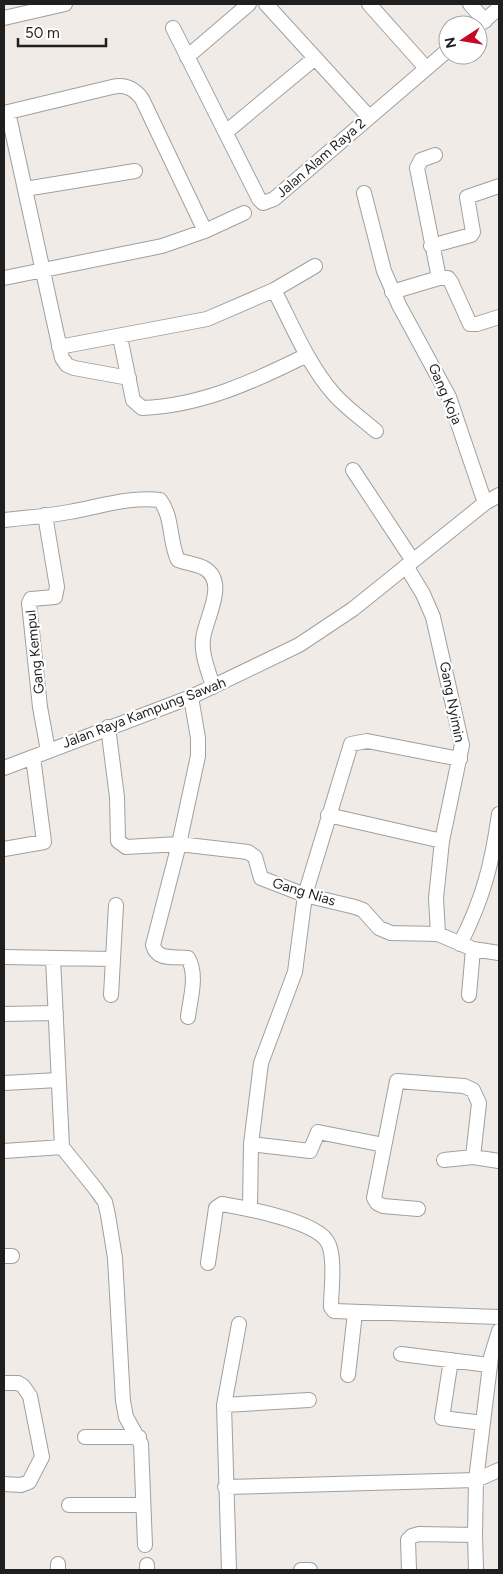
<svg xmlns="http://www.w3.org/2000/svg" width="503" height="1574" font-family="Figtree,sans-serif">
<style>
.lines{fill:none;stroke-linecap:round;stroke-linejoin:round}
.minor-casing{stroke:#a0a0a0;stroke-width:16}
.minor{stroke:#fff;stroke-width:14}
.labels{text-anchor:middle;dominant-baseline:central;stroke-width:4.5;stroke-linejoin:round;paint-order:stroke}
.street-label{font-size:14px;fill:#1f1f1f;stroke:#fff}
</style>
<rect width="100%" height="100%" fill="#f0ebe6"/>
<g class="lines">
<g class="minor-casing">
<path id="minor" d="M266,4L369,117
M369,4L426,68
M470,4L485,21
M4,18L65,4
M478,26L499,8
M173,28L259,199L263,203L274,199L448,50
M187,57L249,4
M8,112L62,358L67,365L74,368L129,378
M4,113L112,87C125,84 134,88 142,99L205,231L162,246L4,278
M226,132L315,58
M25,189L135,171
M364,193L384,271L399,305L449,397L485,503
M205,231L244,213
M431,246L471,235L473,232L467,197L499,186
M439,278H448L451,282L470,324H477L499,317
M274,290C292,324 307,363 333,393C345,407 362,419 376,431
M392,292L439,278L417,168L421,160L435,155
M120,337L133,400L142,408C201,406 255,381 307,355
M59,347L207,319L274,290L315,266
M353,470L413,561
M45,515L57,587L55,597L31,599L29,603L40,707L48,751
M4,520C25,518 47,516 69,512C98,507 130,496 160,500C173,517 169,541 178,560C186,563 196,564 204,568C229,582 205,619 203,639C201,655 209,672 213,687
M406,566L423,594L433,617L462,745L442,841L436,898L438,934
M191,697L198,738V756L179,844L248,852L255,857L261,878L305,895L355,907L363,910L379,928L391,933L438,934L473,949L499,953
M108,727L117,797L118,841L126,847L179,844L153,945C157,961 174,956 188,958C198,975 190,999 188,1017
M4,768L191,697L299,645L353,609L485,503L499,495
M328,815L442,841
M4,849L44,842L33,757
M460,944C483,899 492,864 499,814
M4,957L112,959
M53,958L62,1147L95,1188L105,1202L108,1215L115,1258L123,1401L126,1417L141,1444L145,1545
M111,995L116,905
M469,995L473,949
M4,1014L56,1013
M4,1083L58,1080
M251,1144L310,1151L318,1132L384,1145
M4,1151L62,1147
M444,1160L473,1157
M250,1208L251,1144L261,1063L295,972L305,895L351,744L367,741L460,759
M418,1209L383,1206L377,1203L374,1198L397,1081L464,1086L473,1090L479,1103L473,1157L499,1161
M4,1256H12
M208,1263L216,1208L222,1204C245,1208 314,1221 327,1241C336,1255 331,1290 331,1307L334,1311L499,1317
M401,1354L489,1365
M451,1360L442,1418L483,1423
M348,1375L355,1313
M4,1383H18L23,1386L30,1396L42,1457L29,1482L21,1485L4,1484
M224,1405L309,1400
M85,1437H139
M225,1487L476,1480L499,1470
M69,1505H143
M475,1535L476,1570
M58,1564V1570
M147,1570V1565
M229,1570L224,1405L239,1324
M301,1570H310
M409,1570L408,1540L412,1536L419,1534L475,1535L476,1480L491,1357L499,1331"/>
</g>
<use href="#minor" class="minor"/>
</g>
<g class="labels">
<g class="street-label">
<text transform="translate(321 158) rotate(-41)">Jalan Alam Raya 2</text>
<text transform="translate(445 394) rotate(67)">Gang Koja</text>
<text transform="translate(35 652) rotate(-96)">Gang Kempul</text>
<text transform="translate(452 702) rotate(79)">Gang Nyimin</text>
<text transform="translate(144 713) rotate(-21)">Jalan Raya Kampung Sawah</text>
<text transform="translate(304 892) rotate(17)">Gang Nias</text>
</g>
</g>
<rect width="503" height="1574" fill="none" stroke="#1f1f1f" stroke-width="10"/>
<g transform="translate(463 40) rotate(258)"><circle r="24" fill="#ffffff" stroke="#a5a5a5"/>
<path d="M0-4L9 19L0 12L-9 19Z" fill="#c70825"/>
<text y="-8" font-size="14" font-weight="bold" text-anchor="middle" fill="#1f1f1f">N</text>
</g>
<path d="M18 38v8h88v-8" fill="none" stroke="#1f1f1f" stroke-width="2.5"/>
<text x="25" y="38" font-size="15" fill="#1f1f1f" stroke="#ffffff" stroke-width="4" paint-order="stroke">50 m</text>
</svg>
